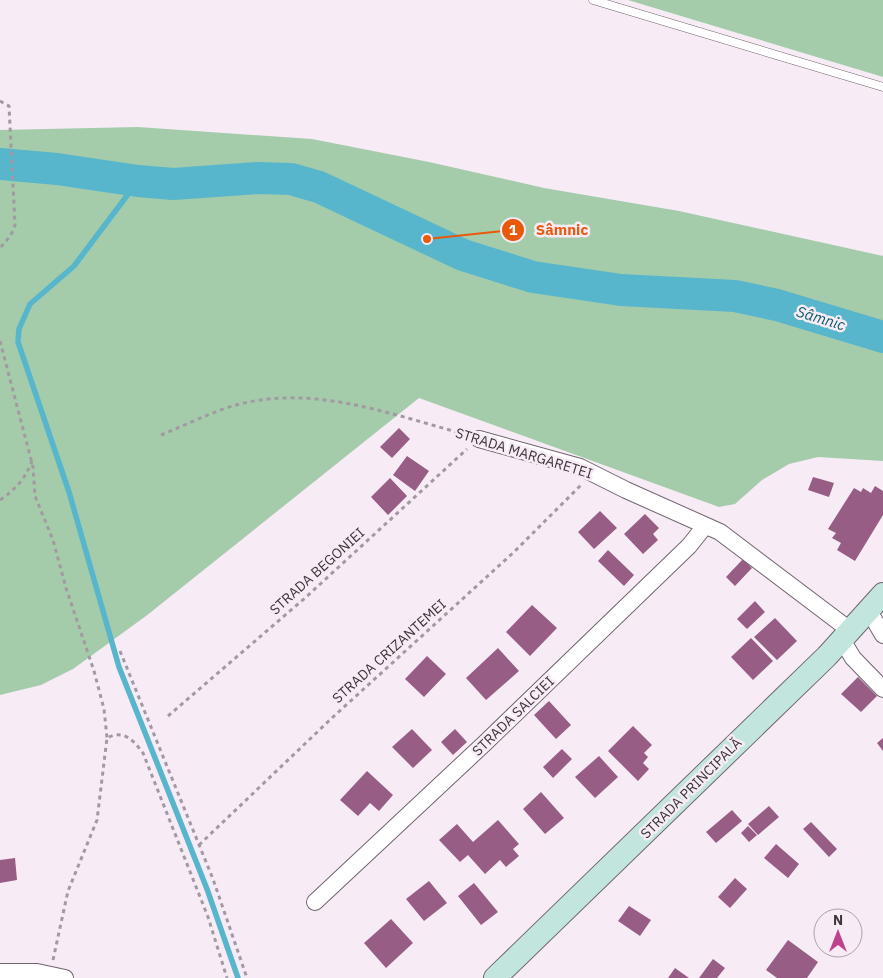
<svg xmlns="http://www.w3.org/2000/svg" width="883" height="978" font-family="'IBM Plex Sans',sans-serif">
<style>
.green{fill:#a4ccab}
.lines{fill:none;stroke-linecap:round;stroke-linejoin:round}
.stream{stroke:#58b6cc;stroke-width:5.5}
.river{stroke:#58b6cc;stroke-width:32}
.building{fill:#985d85}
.lane-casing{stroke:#70656f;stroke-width:9}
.street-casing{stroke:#70656f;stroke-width:18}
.secondary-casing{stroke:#70656f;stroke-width:24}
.path{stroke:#a299a1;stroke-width:3;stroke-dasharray:4 4;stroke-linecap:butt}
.lane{stroke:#fff;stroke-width:8}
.street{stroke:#fff;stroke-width:16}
.secondary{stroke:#c2e6de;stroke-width:22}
.labels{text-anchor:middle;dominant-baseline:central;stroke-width:5;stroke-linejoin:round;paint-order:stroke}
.street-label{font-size:14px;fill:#3b363b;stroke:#f7ebf6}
.water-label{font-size:15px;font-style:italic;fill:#045969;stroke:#f7ebf6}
.leader{fill:none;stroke:#e8590c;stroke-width:2}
.callout-dot{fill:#e8590c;stroke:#f7ebf6;stroke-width:2}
.mark-label{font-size:15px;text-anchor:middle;font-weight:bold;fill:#fff}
.callout-label{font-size:15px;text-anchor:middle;font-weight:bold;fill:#e8590c;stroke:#f7ebf6;stroke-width:5;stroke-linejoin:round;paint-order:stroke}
</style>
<rect width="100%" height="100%" fill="#f7ebf6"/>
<path class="green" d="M628,0H883V77Z
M138,127L312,139L429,162L544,188L679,211L883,256V461L818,457L789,464L762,480L735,504L719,507L419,398L146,616L73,669L41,685L0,695V130Z"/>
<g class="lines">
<path class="stream" d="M138,181L74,266L30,304L19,329L18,342L69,492L119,667L207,889L238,978"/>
<path class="river" d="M0,164L57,169L138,181L173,184L258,178L291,179L319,187L463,255L533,277L621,290L735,296L777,305L883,337"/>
</g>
<path class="building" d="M399,428L410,439L392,458L380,447Z
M407,456L429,471L415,491L393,475Z
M813,477L834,483L829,497L808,490Z
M390,478L407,496L388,515L371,497Z
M875,486L883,491V515L855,561L837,550L841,543L832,538L836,533L828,529L854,488L861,492L863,488L871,493Z
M600,511L617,528L594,549L578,532Z
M645,514L659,528L653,534L658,540L643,554L624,534Z
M608,550L634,575L624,586L598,561Z
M743,559L752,568L735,586L726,577Z
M755,601L765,612L747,629L737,619Z
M532,605L557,628L530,656L506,632Z
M775,618L797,641L777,660L754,637Z
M751,638L773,661L753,680L731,657Z
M498,648L519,671L486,700L466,678Z
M427,656L446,674L424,697L405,679Z
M858,677L877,696L861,712L841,694Z
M549,701L571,725L556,739L534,715Z
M633,726L652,745L644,753L648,757L643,763L649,769L638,781L608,751Z
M412,729L432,750L413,768L392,747Z
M455,729L467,742L453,755L441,742Z
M883,738V751L877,743Z
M562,749L572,759L553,778L543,767Z
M599,756L618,777L595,798L575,777Z
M367,771L393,795L379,811L370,803L358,816L340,800Z
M541,792L564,818L545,834L523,809Z
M769,806L779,817L758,835L748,824Z
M732,810L742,821L716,843L706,832Z
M498,820L519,844L513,849L519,856L506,867L500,860L485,874L468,855L460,862L439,840L457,824L473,842Z
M811,822L837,849L829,857L803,829Z
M748,826L757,835L749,842L741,833Z
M776,844L799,864L788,878L764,858Z
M15,858L17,880L0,883V860Z
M735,878L747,889L730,908L718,897Z
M429,881L447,903L424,921L406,899Z
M474,883L498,912L481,925L458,896Z
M629,906L651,920L640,936L618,921Z
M391,919L413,943L386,968L364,943Z
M788,940L818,962L807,978H777L766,970Z
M713,959L725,968L717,978H699Z
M675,968L689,978H668Z"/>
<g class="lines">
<g class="lane-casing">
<path id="lane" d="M593,0L883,87"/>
</g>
<g class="street-casing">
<path id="street" d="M479,439L580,467L626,490L720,532L851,631
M869,611L883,635
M842,640L853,658L883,689
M315,902L485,743L689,546L705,526
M0,972H37L65,978"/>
</g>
<g class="secondary-casing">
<path id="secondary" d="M495,978L827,656L883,594"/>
</g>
<path class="path" d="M0,101L9,106L15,225L11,235L0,248
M0,341L33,467L35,496L53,540L66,588L94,671L104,709L107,738
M161,435C186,425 211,412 236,405C313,384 390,414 464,434
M0,500C16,489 25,479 32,461
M120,651L213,879L247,978
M168,716L305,598L467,449
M199,845L333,717L514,552L581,485
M53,960L68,891L97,820L107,738C124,729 134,741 143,753L208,917L227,978"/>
<use href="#lane" class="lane"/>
<use href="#street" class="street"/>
<use href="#secondary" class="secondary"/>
</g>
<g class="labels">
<g class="street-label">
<text transform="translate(524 453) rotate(17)">STRADA MARGARETEI</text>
<text transform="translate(317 571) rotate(-42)">STRADA BEGONIEI</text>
<text transform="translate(389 651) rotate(-42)">STRADA CRIZANTEMEI</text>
<text transform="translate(513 716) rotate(-44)">STRADA SALCIEI</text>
<text transform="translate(691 788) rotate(-45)">STRADA PRINCIPALĂ</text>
</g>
<g class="water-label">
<text transform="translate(821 318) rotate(17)">Sâmnic</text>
</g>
</g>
<path class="leader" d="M427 239L513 230"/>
<g class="callout-dot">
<circle cx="427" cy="239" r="5"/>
<circle cx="513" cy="230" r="12"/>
</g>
<g class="mark-label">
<text x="513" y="235">1</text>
</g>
<g class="callout-label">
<text x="562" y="235">Sâmnic</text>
</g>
<g transform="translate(838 933)"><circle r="24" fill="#f7ebf6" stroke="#aca3ab"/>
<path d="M0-4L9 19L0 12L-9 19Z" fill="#c0428f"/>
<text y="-8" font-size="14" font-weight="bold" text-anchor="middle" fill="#3b363b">N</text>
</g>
</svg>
